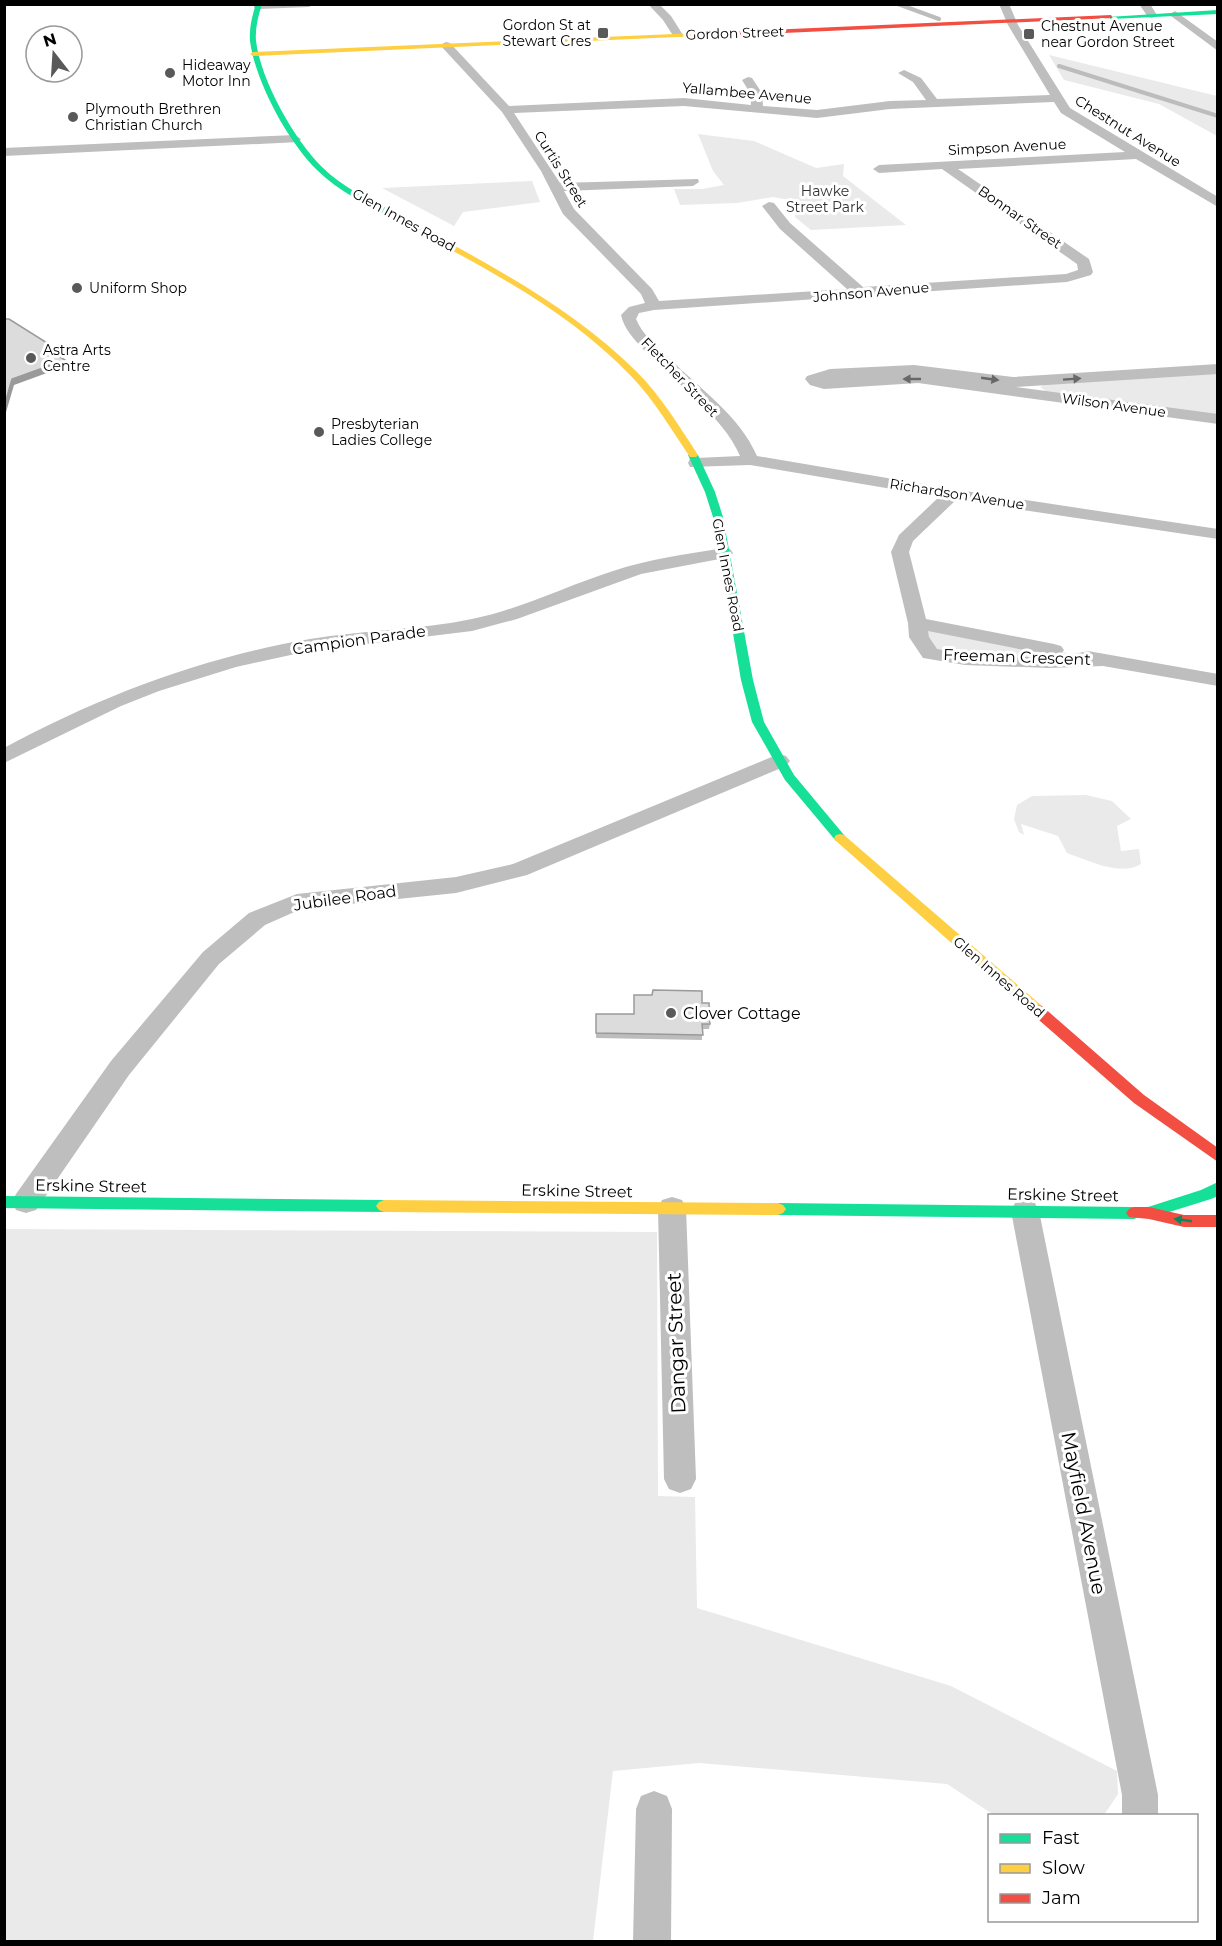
<svg xmlns="http://www.w3.org/2000/svg" width="1222" height="1946" font-family="Montserrat,sans-serif">
<style>
.green{fill:#eaeaea}
.lines{fill:none;stroke-linecap:round;stroke-linejoin:round}
.stream{stroke:#bcbcbc;stroke-width:4}
.street{fill:#bebebe;fill-rule:evenodd}
.fast{fill:#16e098;fill-rule:evenodd}
.slow{fill:#ffcf43;fill-rule:evenodd}
.jam{fill:#f24e42;fill-rule:evenodd}
.wall{fill:#bdbdbd}
.shaded-wall{fill:#9a9a9a}
.building{fill:#dcdcdc;stroke:#9a9a9a;stroke-width:1.5}
.oneway{fill:#686868}
.oneway2{fill:#0d865b}
.poi-dot{fill:#595959;stroke:#fff;stroke-width:2}
.labels{text-anchor:middle;dominant-baseline:central;stroke-width:6;stroke-linejoin:round;paint-order:stroke}
.far-poi-label{font-size:14px;fill:#000;stroke:#fff;text-anchor:start}
.far-street-label{font-size:14px;fill:#000;stroke:#fff}
.far-park-label{font-size:14px;fill:#2f2f2f;stroke:#fff}
.street-label{font-size:16px;fill:#000;stroke:#fff}
.poi-label{font-size:16px;fill:#000;stroke:#fff;text-anchor:start}
.near-street-label{font-size:20px;fill:#000;stroke:#fff}
</style>
<rect width="100%" height="100%" fill="#fff"/>
<path class="green" d="M1049,55L1217,96V136L1159,104L1064,80Z
M698,134L754,141L816,168L844,164L843,176L906,225L811,230L795,217L796,201L773,197L737,203L680,205L674,189H702L724,185L713,171Z
M532,181L540,202L463,212L454,226L382,188Z
M1217,372V416L1047,392L1040,387L1046,384Z
M918,623L1102,660L1077,662L930,654Z
M1086,795L1112,801L1131,819L1117,826L1121,851L1139,849L1141,864C1120,877 1088,860 1067,853L1058,836L1021,824L1024,835L1019,832L1014,819L1017,805L1032,796Z
M5,1229L657,1232L658,1496L695,1497L697,1608L951,1686L1117,1771L1118,1794L1104,1815H994L947,1784L699,1763L613,1771L593,1941H5Z"/>
<g class="lines">
<path class="stream" d="M898,4L939,19
M1059,66L1218,116"/>
<path class="street" d="M254,4H314L309,7L258,9L254,8Z
M648,4H659L671,16L683,35L682,37H674L663,20Z
M999,4H1009L1018,25L1070,108L1218,197V207L1136,159L958,169L1089,259L1093,272L1091,275L1067,282L654,310L639,313L636,319C642,334 657,347 669,358C699,388 740,416 757,456L952,489L1218,529V539L956,500L913,541L909,552L926,619L1054,644L1061,646L1064,650L1061,654L1054,656L928,631L929,637L937,649C982,656 1044,662 1088,651L1218,674V686L1103,666L1049,668L965,665L923,658L909,637L908,623L891,552L899,535L939,497L750,465L690,467L688,463L690,459L696,458L740,456C723,415 673,382 643,349C634,339 624,329 621,315L629,307L645,303L641,294L563,214L541,171L502,112L440,45L446,42L450,43L509,106L684,98L751,105L750,93L742,80L748,77L752,78L762,93L763,106L817,110L890,101L926,100L913,82L898,73L904,70L921,78L937,99L1050,95L1008,25ZM1054,102L1061,113L1125,152L879,165L873,169L879,173L942,169L1077,264L1078,270L1066,274L863,287L790,223L774,203L769,202L762,206L780,229L847,289L659,301L652,289L574,209L564,191L693,186L699,182L698,179L560,183L514,113L684,106L817,118L890,109Z
M1139,4H1150L1157,15L1152,18L1148,17Z
M1175,11L1218,42V51L1171,16L1170,14Z
M295,135L301,139L299,142L4,156V148Z
M1218,364V374L1016,387L1218,414V424L918,383L824,389L810,385L805,379L807,376L830,369L914,365L1013,377Z
M724,548L730,549L733,553L730,557L641,574L517,619L472,631L309,651L236,667L159,691L121,706L4,763V748C100,696 203,657 310,639C364,630 419,630 472,619C521,609 566,586 613,571C649,559 687,554 724,548Z
M779,754L786,756L790,761L786,766L527,875L456,893L301,909L265,925L219,964L129,1075L36,1210L26,1213L16,1210L12,1202L16,1194L111,1061L203,952L249,913L297,894L456,877L513,864Z
M672,1197L682,1200L686,1208L696,1479L691,1489L680,1493L669,1489L664,1479L658,1208L662,1200Z
M1025,1200L1035,1203L1039,1211L1158,1795V1816H1122V1795L1011,1211L1015,1203Z
M654,1791L667,1796L672,1809L671,1942H633L636,1809L641,1796Z"/>
<path class="fast" d="M256,4H262C258,16 255,29 256,41C261,81 294,139 322,167C343,188 371,200 397,214V218H391C366,204 338,191 317,170C288,142 255,81 250,41C249,28 252,16 256,4Z
M1218,10V14L1111,19L1108,17Z
M693,452L698,455L715,492L723,517L753,680L764,722L794,775L844,835L846,838L844,841H836L785,780L752,722L741,680L713,517L705,492L688,455Z
M1218,1182V1196L1211,1199L1150,1218L1145,1216L1142,1212L1145,1208L1201,1190Z
M4,1196L384,1200L389,1202L392,1206L389,1210L384,1212L4,1208Z
M778,1203L1134,1207L1139,1209L1142,1213L1139,1217L1134,1219L778,1215L773,1213L770,1209L773,1205Z"/>
<path class="slow" d="M698,33L700,36L253,56L250,54L253,52Z
M391,214H397C480,260 567,303 636,371C661,396 679,426 698,455L696,457H690C671,429 654,400 631,376C564,306 475,263 391,218Z
M840,834L844,835L1042,1006L1044,1010L1042,1014H1032L836,841L834,838L836,835Z
M384,1200L778,1203L783,1205L786,1209L783,1213L778,1215L384,1212L379,1210L376,1206L379,1202Z"/>
<path class="jam" d="M1111,15L1113,18L698,37L695,35L698,33Z
M1037,1005L1042,1006L1144,1095L1218,1148V1162L1134,1103L1032,1014L1030,1010L1032,1006Z
M1134,1207H1149L1184,1215H1218V1227H1184L1149,1219L1129,1217L1126,1213L1129,1209Z"/>
</g>
<path class="wall" d="M702,1003L710,1024L709,1029H702V1040L596,1038V1014H634Z"/>
<path class="shaded-wall" d="M60,351L62,357L55,359L54,353Z
M65,360L66,366L14,385L4,419V407L12,379Z"/>
<path class="building" d="M4,319H9L60,351L54,353L65,360L12,379L4,407Z
M653,990L702,991V1003H709L710,1024H702L703,1035L596,1033V1014H634V995H652Z"/>
<defs><path id="oneway-solid" d="M-6-.8H1V-3.2L6.5 0L1 3.2V.8H-6Z" transform="scale(1.5)"/></defs>
<g class="oneway">
<use href="#oneway-solid" transform="translate(912 379) rotate(-180)"/>
<use href="#oneway-solid" transform="translate(990 379) rotate(8)"/>
<use href="#oneway-solid" transform="translate(1072 379) rotate(-4)"/>
</g>
<use class="oneway2" href="#oneway-solid" transform="translate(1183 1220) rotate(-172)"/>
<g class="poi-dot">
<rect x="597" y="27" width="12" height="12" rx="3"/>
<rect x="1023" y="28" width="12" height="12" rx="3"/>
<circle cx="170" cy="73" r="6"/>
<circle cx="73" cy="117" r="6"/>
<circle cx="77" cy="288" r="6"/>
<circle cx="31" cy="358" r="6"/>
<circle cx="319" cy="432" r="6"/>
<circle cx="671" cy="1013" r="6"/>
</g>
<g class="labels">
<g class="far-poi-label">
<text x="591" y="25" text-anchor="end">Gordon St at<tspan x="591" dy="16">Stewart Cres</tspan></text>
<text x="1041" y="26">Chestnut Avenue<tspan x="1041" dy="16">near Gordon Street</tspan></text>
<text x="182" y="65">Hideaway<tspan x="182" dy="16">Motor Inn</tspan></text>
<text x="85" y="109">Plymouth Brethren<tspan x="85" dy="16">Christian Church</tspan></text>
<text x="89" y="288">Uniform Shop</text>
<text x="43" y="350">Astra Arts<tspan x="43" dy="16">Centre</tspan></text>
<text x="331" y="424">Presbyterian<tspan x="331" dy="16">Ladies College</tspan></text>
</g>
<g class="far-street-label">
<text transform="translate(735 33) rotate(-2)">Gordon Street</text>
<text transform="translate(747 93) rotate(5)">Yallambee Avenue</text>
<text transform="translate(1128 131) rotate(32)">Chestnut Avenue</text>
<text transform="translate(1007 147) rotate(-3)">Simpson Avenue</text>
<text transform="translate(561 169) rotate(58)">Curtis Street</text>
<text transform="translate(1020 217) rotate(35)">Bonnar Street</text>
<text transform="translate(404 220) rotate(29)">Glen Innes Road</text>
<text transform="translate(871 292) rotate(-5)">Johnson Avenue</text>
<text transform="translate(680 377) rotate(46)">Fletcher Street</text>
<text transform="translate(1114 405) rotate(8)">Wilson Avenue</text>
<text transform="translate(957 494) rotate(9)">Richardson Avenue</text>
<text transform="translate(728 575) rotate(79)">Glen Innes Road</text>
<text transform="translate(999 977) rotate(41)">Glen Innes Road</text>
</g>
<g class="far-park-label">
<text x="825" y="191">Hawke<tspan x="825" dy="16">Street Park</tspan></text>
</g>
<g class="street-label">
<text transform="translate(359 640) rotate(-8)">Campion Parade</text>
<text transform="translate(1017 657) rotate(2)">Freeman Crescent</text>
<text transform="translate(345 898) rotate(-8)">Jubilee Road</text>
<text transform="translate(91 1186) rotate(1)">Erskine Street</text>
<text transform="translate(577 1191) rotate(1)">Erskine Street</text>
<text transform="translate(1063 1195) rotate(1)">Erskine Street</text>
</g>
<g class="poi-label">
<text x="683" y="1013">Clover Cottage</text>
</g>
<g class="near-street-label">
<text transform="translate(676 1343) rotate(-92)">Dangar Street</text>
<text transform="translate(1084 1513) rotate(79)">Mayfield Avenue</text>
</g>
</g>
<rect width="1222" height="1946" fill="none" stroke="#000000" stroke-width="12"/>
<rect x="988" y="1814" width="210" height="108" fill="#ffffff" stroke="#999999" stroke-width="1.5"/>
<rect x="1000" y="1834" width="30" height="9" fill="#16e098" stroke="#999999" stroke-width="1.5"/>
<text x="1042" y="1844" font-size="18" fill="#000000">Fast</text>
<rect x="1000" y="1864" width="30" height="9" fill="#ffcf43" stroke="#999999" stroke-width="1.5"/>
<text x="1042" y="1874" font-size="18" fill="#000000">Slow</text>
<rect x="1000" y="1894" width="30" height="9" fill="#f24e42" stroke="#999999" stroke-width="1.5"/>
<text x="1042" y="1904" font-size="18" fill="#000000">Jam</text>
<g transform="translate(54 54) rotate(343)"><circle r="28" fill="#ffffff" stroke="#999999" stroke-width="1.5"/>
<path d="M0-4.5L10 22L0 15L-10 22Z" fill="#595959"/>
<text y="-9" font-size="16" font-weight="bold" text-anchor="middle" fill="#000000">N</text>
</g>
</svg>
